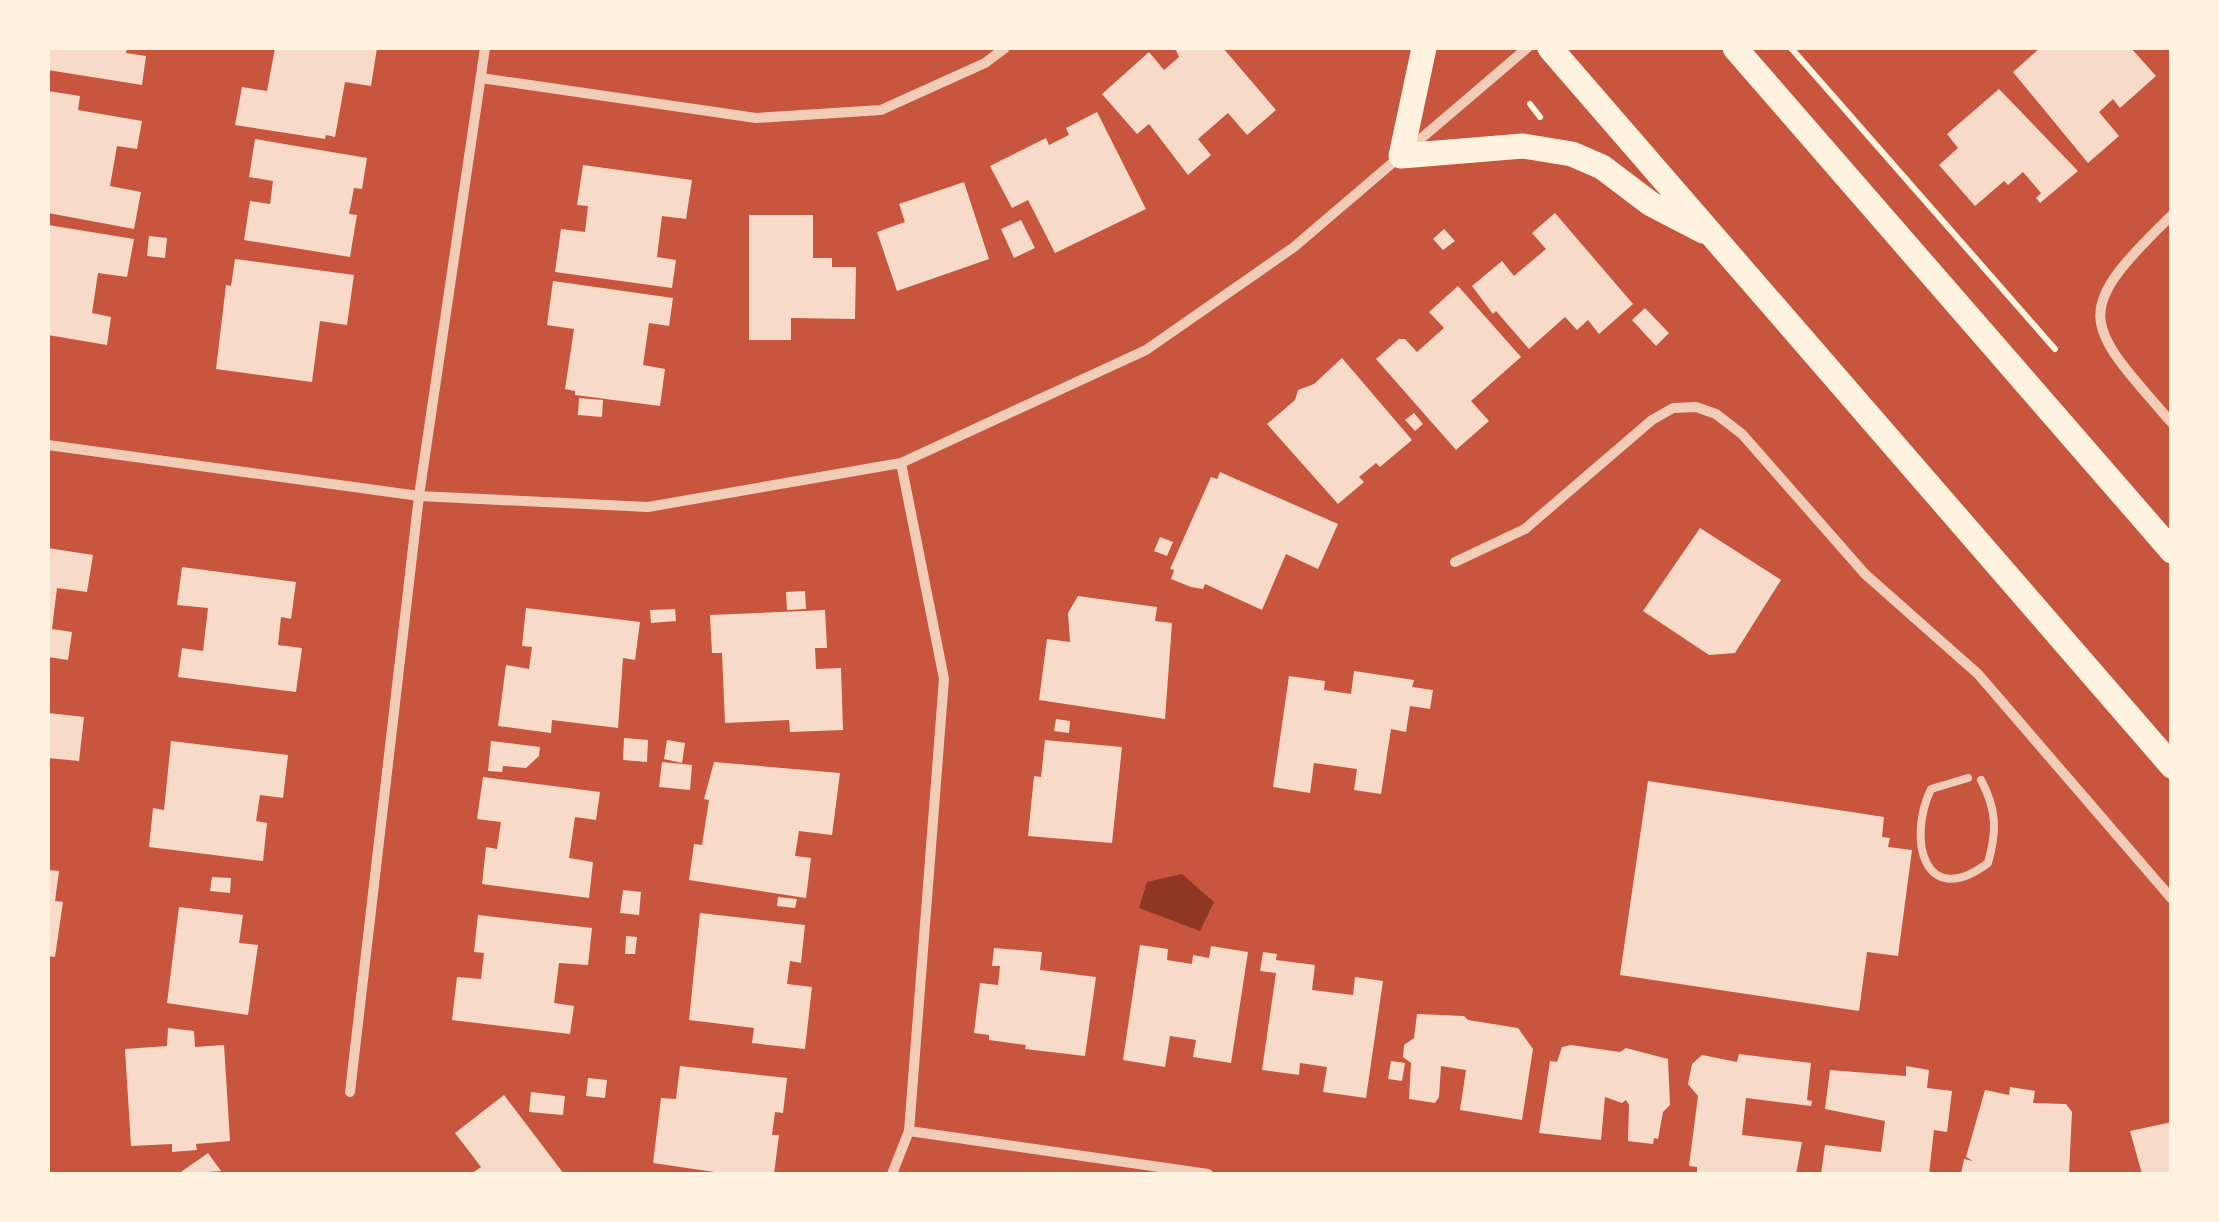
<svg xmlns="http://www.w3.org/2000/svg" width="2219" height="1222" font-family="'Exo 2',sans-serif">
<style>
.water{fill:#8f3625}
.building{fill:#f7dbc8}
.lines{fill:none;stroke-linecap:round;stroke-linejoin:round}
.path{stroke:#fff3e0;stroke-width:6}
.service{stroke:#f1ccb7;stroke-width:8}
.minor{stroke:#f1ccb7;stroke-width:10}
.primary{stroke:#fff3e0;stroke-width:25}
</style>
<rect width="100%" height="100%" fill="#c8553d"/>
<path class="water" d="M1182,874L1214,902L1200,931L1139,908L1147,882Z"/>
<path class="building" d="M48,48H127L126,53L146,56L142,85L48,70Z
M275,48H377L371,86L345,82L335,137L326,135L325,139L235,125L242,87L267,91Z
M1175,48H1223L1276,110L1247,135L1228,113L1198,139L1211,155L1188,175L1149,124L1137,134L1102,94L1149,52L1164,70L1179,57Z
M2040,48H2131L2156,76L2120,108L2113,99L2099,112L2119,136L2088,163L2013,72Z
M1999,89L2078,171L2040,203L2036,198L2041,193L2023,172L2008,185L2004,181L1975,206L1939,165L1958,148L1947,134Z
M48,91L80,96L78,110L142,121L137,149L117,146L110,186L141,192L134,229L48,213Z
M1097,112L1146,209L1055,253L1028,200L1012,208L990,166L1046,138L1049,145L1069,135L1066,128Z
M255,139L367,158L362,189L354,188L349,214L357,215L350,257L244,240L250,201L270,204L273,181L249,177Z
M583,165L692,180L686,219L662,216L657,257L676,260L672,288L555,272L561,229L585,232L588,206L577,205Z
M964,182L989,259L897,291L877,232L905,222L899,204Z
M1555,213L1633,304L1599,334L1588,320L1577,330L1565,317L1529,349L1496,311L1493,314L1472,286L1502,261L1514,276L1546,249L1532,233Z
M749,215H813V258H832V267H856L855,319L791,318V340H749Z
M1021,220L1035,248L1014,258L1001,229Z
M48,225L134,239L127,277L98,273L92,313L111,317L107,345L48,335Z
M1444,229L1455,241L1443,250L1433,239Z
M149,236L167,238L165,258L147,256Z
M235,259L354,275L347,325L320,321L312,382L216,369L226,285L231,286Z
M553,281L673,298L669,326L649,323L643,365L665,369L660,406L575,395V391L565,389L574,329L547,325Z
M1458,286L1521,357L1471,401L1489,421L1456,450L1376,359L1399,339H1405L1417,352L1444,328L1429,312Z
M1645,308L1669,333L1656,346L1632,320Z
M1342,358L1412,440L1380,467L1376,463L1359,477L1364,482L1338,504L1267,424L1295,400L1298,390L1314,384Z
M579,398L603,400L602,417L578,415Z
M1414,413L1423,424L1415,431L1405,420Z
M1220,472L1338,524L1318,569L1286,554L1262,610L1205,584L1203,589L1191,587L1171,579L1174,570L1170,569L1211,477L1217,479Z
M1700,528L1781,580L1735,653L1709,655L1643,611Z
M1160,537L1173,542L1167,556L1154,551Z
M48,548L93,555L87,592L57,588L52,629L72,632L68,660L48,657Z
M182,567L296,582L291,619L281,617L278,645L302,648L296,692L178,677L182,648L203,651L208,608L177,605Z
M805,591L806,609L787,610L786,592Z
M1078,596L1157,607L1155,621L1172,623L1165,719L1039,700L1047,639L1070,642L1068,613Z
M526,608L640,622L635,660L623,658L618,728L552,720L551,733L498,726L506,665L529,669L532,647L522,646Z
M675,609L676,621L651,623L650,610Z
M825,610L827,648H815L816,669L841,668L843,730L790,732L789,720L725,723L722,653H712L710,615Z
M1354,671L1414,680L1412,687L1433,690L1430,709L1410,706L1406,732L1391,729L1381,794L1354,790L1357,769L1314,763L1310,793L1273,787L1289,676L1325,681L1324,690L1351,694Z
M48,713L84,717L79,761L48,758Z
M1056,719L1070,721L1069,733L1054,731Z
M624,738L648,740L647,762L623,760Z
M667,740L685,743L682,763L664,759Z
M1045,740L1122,747L1112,843L1028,836L1034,776L1041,777Z
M171,741L288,755L283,798L260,795L256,821L267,823L263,861L149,847L153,808L164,810Z
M491,741L540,747L539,756L526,768L503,766L502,772L488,771Z
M662,762L692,765L690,790L659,787Z
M714,762L840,773L832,835L799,831L795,856L811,858L806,898L689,880L694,844L702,845L709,800L704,799Z
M483,777L600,792L596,820L575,817L569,858L593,862L589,898L482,884L486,847L497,849L501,822L477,819Z
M1648,781L1884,817L1882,837L1890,838L1888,847L1912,850L1898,956L1867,952L1859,1011L1620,975Z
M48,870L59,871L55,901L63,902L55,957L48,956Z
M212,877L231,878L230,893L210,891Z
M623,890L641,892L639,915L620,913Z
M778,897L797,899L795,908L777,906Z
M179,907L243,915L239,943L258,945L248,1015L167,1003Z
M700,913L805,925L801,963L790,961L787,984L812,987L805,1049L752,1043L754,1028L689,1020Z
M478,915L592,928L588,965L559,963L554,1003L574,1006L570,1034L452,1020L457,977L481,979L484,953L474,952Z
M626,936L637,937L635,954H625Z
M1140,945L1168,949L1167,960L1192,964L1193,955L1209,958L1211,946L1248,952L1231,1063L1193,1057L1196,1040L1170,1036L1165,1067L1123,1060Z
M994,948L1042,952L1040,970L1096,977L1085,1056L1025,1049L1026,1045L989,1040V1035L974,1033L980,983L998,985L1000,966H992Z
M1263,952L1277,954L1276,960L1315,965L1312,990L1353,995L1355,977L1383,981L1366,1098L1323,1092L1327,1067L1300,1063L1299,1075L1262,1070L1276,973L1260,971Z
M1417,1014L1464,1016L1468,1020L1518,1028L1533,1049L1522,1120L1460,1110L1466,1070L1441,1066L1439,1097L1435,1103L1409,1099L1411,1063L1403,1057L1404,1045L1414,1038Z
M168,1028L194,1031L195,1047L224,1045L230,1141L196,1144L197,1150L172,1152V1144L131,1146L125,1049L167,1046Z
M1571,1045L1620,1052L1626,1048L1668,1059L1670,1105L1663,1112L1658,1139L1654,1138L1653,1144L1628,1141L1629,1105L1626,1100L1622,1103L1605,1097L1601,1140L1539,1133L1550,1061L1557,1062L1562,1047Z
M1739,1054L1811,1063L1807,1100L1812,1101L1811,1106L1746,1098L1742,1135L1802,1142L1796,1174H1712L1697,1173V1167L1689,1166L1698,1096L1688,1084L1692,1064L1702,1055L1737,1062Z
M1391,1061L1405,1063L1402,1081L1388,1079Z
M680,1066L787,1078L783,1113L775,1112L772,1135H779L774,1174H728L653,1163L661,1098L676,1099Z
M1906,1066L1929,1070L1927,1088L1952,1091L1947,1132L1934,1130L1929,1174H1821L1825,1145L1881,1152L1885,1121L1825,1109L1830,1070L1906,1076Z
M588,1078L607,1080L605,1098L586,1096Z
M2010,1087L2035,1091L2033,1103L2066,1104L2072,1112L2069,1174H1961L1964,1159L1973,1161L1966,1157L1985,1090L2009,1095Z
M531,1092L565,1096L563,1115L529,1112Z
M504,1095L564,1174H471L481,1167L455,1133Z
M2172,1122V1174H2142L2130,1131Z
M208,1153L221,1171L178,1174Z"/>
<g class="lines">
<path class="path" d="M1791,48L2055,349
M1530,104L1540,117"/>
<path class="service" d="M1968,778L1931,789C1907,839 1924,911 1988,863C1997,831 1997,810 1981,780"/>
<path class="minor" d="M481,78L756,118L881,110L985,63L1005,48
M2172,215C2071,313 2082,321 2172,423
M48,445L419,496L648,507L901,463L1146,350L1294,247L1527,48
M1455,562L1525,529L1652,420L1673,408L1696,407L1716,414L1742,434L1865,574L1978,674L2172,899
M350,1092L419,496L485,48
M909,1131L1208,1174
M892,1174L909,1131L944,679L901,463"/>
<path class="primary" d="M1424,48L1401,156L1523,146L1572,154L1602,167L1651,204L1703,231
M1550,48L2172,766
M1735,48L2172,551"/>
</g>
<rect width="2219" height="1222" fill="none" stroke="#fff3e0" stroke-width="100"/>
</svg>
